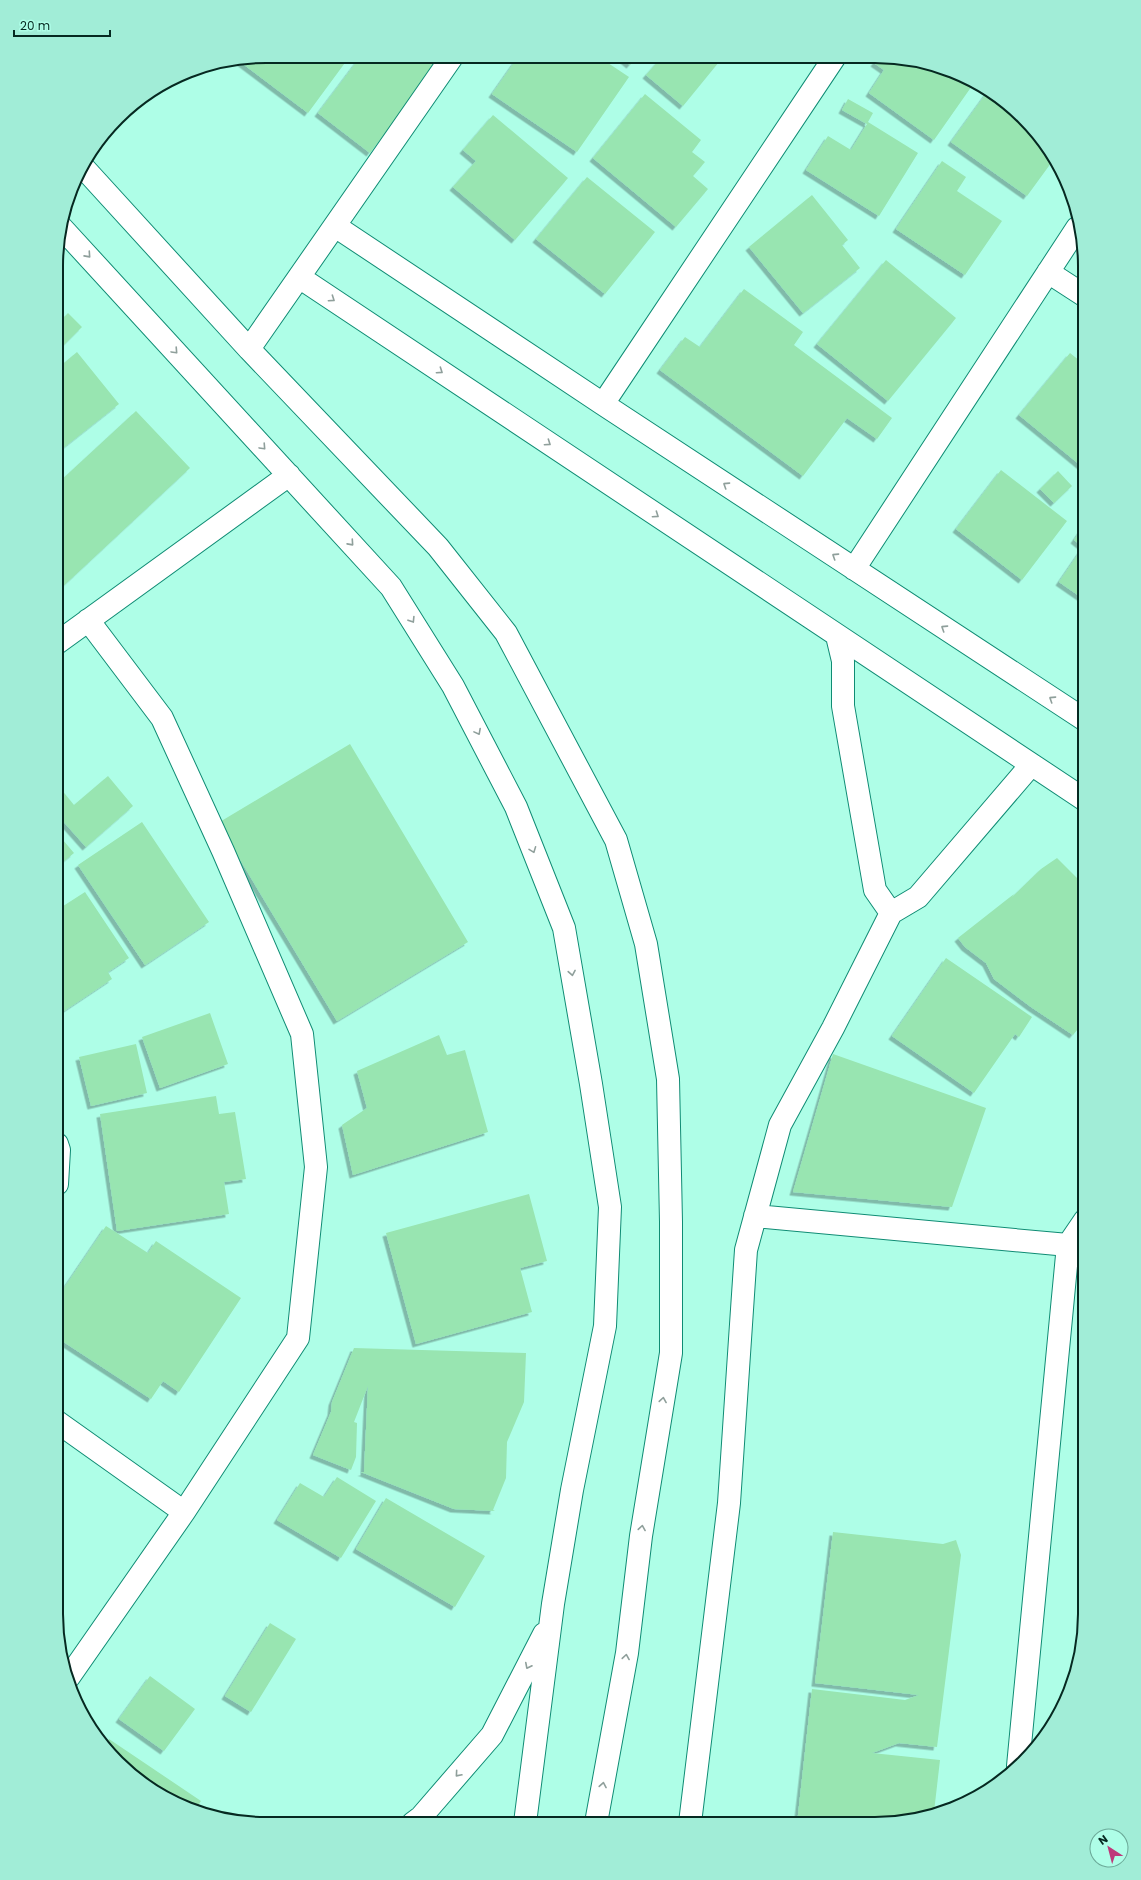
<svg xmlns="http://www.w3.org/2000/svg" width="1141" height="1880" font-family="Poppins,sans-serif">
<style>
.building{fill:#98e5b1;filter:url(#shadow)}
.lines{fill:none;stroke-linecap:round;stroke-linejoin:round}
.minor-casing{stroke:#0f8c74;stroke-width:24}
.minor{stroke:#fff;stroke-width:22}
.oneway{stroke:#8f9f9b}
.rim{fill:none;stroke:#062921;stroke-width:2}
</style>
<defs>
<filter id="shadow"><feDropShadow dx="-3.5" dy="3.5" stdDeviation="0" flood-color="#0004"/></filter>
</defs>
<rect width="100%" height="100%" fill="#aefee7"/>
<path class="building" d="M266,56H350L308,113L239,61Z
M361,56L443,57L370,153L318,113Z
M518,57H599L629,77L577,152L492,94Z
M620,57H637L630,65Z
M662,57H723L683,106L646,75Z
M878,58H903L956,72L974,83L934,140L869,93L884,70L874,63Z
M988,91L1003,100L1042,138L1054,159L1027,196L951,142Z
M645,94L701,140L692,152L705,162L693,176L708,189L676,227L593,158Z
M848,99L873,113L868,122L918,153L879,216L806,170L828,136L851,150L867,124L842,110Z
M493,115L568,178L515,240L453,187L476,161L463,150Z
M942,161L966,177L957,191L1002,221L965,275L896,229Z
M587,177L655,232L605,294L536,239Z
M812,195L848,240L842,245L860,268L803,313L749,247Z
M886,260L956,318L888,401L817,344Z
M744,289L803,332L794,345L892,418L877,439L847,418L803,476L660,370L685,337L700,347Z
M68,313L82,327L62,347L58,342V323Z
M77,352L119,404L57,453L58,368Z
M1070,353L1085,365V469L1019,415Z
M136,411L190,468L57,592V484Z
M1001,470L1067,521L1022,580L956,529Z
M1058,471L1072,486L1054,503L1040,489Z
M1085,524V600L1059,582L1083,547L1074,540Z
M350,744L468,942L337,1021L218,823Z
M108,776L133,806L86,847L62,820L57,824V792L61,789L74,805Z
M142,822L209,922L145,965L78,865Z
M57,833L74,853L57,867Z
M1057,858L1081,882L1085,879V984L1079,992L1085,997V1020L1073,1035L1031,1007L994,979L986,963L965,947L958,938L1014,894L1012,897L1041,869Z
M85,892L129,958L108,972L112,979L58,1015L57,910Z
M946,958L1032,1017L1019,1037L1015,1034L974,1093L892,1036Z
M210,1013L228,1064L160,1088L142,1037Z
M439,1035L447,1055L465,1050L488,1132L353,1175L342,1125L367,1108L357,1071Z
M136,1044L147,1093L91,1106L79,1057Z
M833,1054L986,1108L952,1207L793,1192Z
M216,1096L219,1114L235,1112L246,1179L224,1182L229,1214L117,1231L100,1114Z
M529,1194L547,1261L520,1268L532,1312L416,1344L386,1233Z
M106,1226L148,1253L156,1241L241,1298L179,1392L163,1381L151,1399L56,1337V1300Z
M354,1348L526,1353L524,1402L507,1442L506,1478L493,1510L495,1511L454,1509L361,1472H364L368,1386L354,1422L357,1423L356,1457L351,1470L313,1455L331,1412L332,1402Z
M337,1477L376,1501L341,1558L277,1520L300,1483L324,1497Z
M386,1498L485,1556L455,1607L356,1549Z
M833,1532L943,1544L956,1540L961,1555L937,1747L899,1743L872,1753L940,1760L934,1812L875,1824H797L812,1689L905,1700L919,1695L815,1683Z
M270,1623L296,1639L251,1712L225,1696Z
M150,1676L195,1709L164,1751L119,1719Z
M109,1739L201,1801L195,1810L185,1808L138,1780L104,1746Z"/>
<g class="lines">
<g class="minor-casing">
<path id="minor" d="M83,167L249,349L438,547L506,633L616,840L646,944L668,1079L671,1222V1353L641,1536L627,1653L596,1823
M335,226L603,404L1085,720
M61,227L391,587L453,686L516,807L564,928L591,1084L610,1207L605,1326L572,1490L553,1604L525,1823
M1048,272L1085,296
M299,277L1085,800
M249,349L452,57
M603,404L834,58
M854,569L1077,228
M837,636L843,661V706L875,890L891,913
M57,643L289,475
M57,1184L59,1150L57,1144
M755,1216L1068,1245L1085,1256
M56,1421L184,1512L298,1338L316,1167L302,1034L223,851L162,718L88,620
M69,1677L184,1512
M1018,1766L1068,1245L1085,1220
M413,1823L421,1817L492,1735L544,1634
M690,1823L729,1503L746,1250L780,1125L833,1028L891,913L918,897L1031,765"/>
</g>
<use href="#minor" class="minor"/>
</g>
<defs><path id="oneway-chevron" d="M-2-3.5L2.5 0L-2 3.5" fill="none" stroke-width="1.6" stroke-linecap="round" stroke-linejoin="round"/></defs>
<g class="oneway">
<use href="#oneway-chevron" transform="translate(88 255) rotate(48)"/>
<use href="#oneway-chevron" transform="translate(332 299) rotate(34)"/>
<use href="#oneway-chevron" transform="translate(175 351) rotate(47)"/>
<use href="#oneway-chevron" transform="translate(440 371) rotate(34)"/>
<use href="#oneway-chevron" transform="translate(548 443) rotate(34)"/>
<use href="#oneway-chevron" transform="translate(263 447) rotate(47)"/>
<use href="#oneway-chevron" transform="translate(726 485) rotate(-147)"/>
<use href="#oneway-chevron" transform="translate(656 515) rotate(34)"/>
<use href="#oneway-chevron" transform="translate(351 543) rotate(48)"/>
<use href="#oneway-chevron" transform="translate(835 556) rotate(-147)"/>
<use href="#oneway-chevron" transform="translate(412 620) rotate(58)"/>
<use href="#oneway-chevron" transform="translate(944 628) rotate(-147)"/>
<use href="#oneway-chevron" transform="translate(1052 699) rotate(-147)"/>
<use href="#oneway-chevron" transform="translate(478 732) rotate(62)"/>
<use href="#oneway-chevron" transform="translate(533 850) rotate(69)"/>
<use href="#oneway-chevron" transform="translate(572 973) rotate(80)"/>
<use href="#oneway-chevron" transform="translate(663 1400) rotate(-81)"/>
<use href="#oneway-chevron" transform="translate(642 1528) rotate(-81)"/>
<use href="#oneway-chevron" transform="translate(626 1657) rotate(-81)"/>
<use href="#oneway-chevron" transform="translate(528 1666) rotate(117)"/>
<use href="#oneway-chevron" transform="translate(458 1774) rotate(131)"/>
<use href="#oneway-chevron" transform="translate(603 1785) rotate(-80)"/>
</g>
<path d="M0 0H1141V1880H0ZM266 63H875A203 203 0 0 1 1078 266V1614A203 203 0 0 1 875 1817H266A203 203 0 0 1 63 1614V266A203 203 0 0 1 266 63Z" fill="#a1edd7" fill-rule="evenodd"/>
<path class="rim" d="M266 63H875A203 203 0 0 1 1078 266V1614A203 203 0 0 1 875 1817H266A203 203 0 0 1 63 1614V266A203 203 0 0 1 266 63Z"/>
<g transform="translate(1109 1848) rotate(324)"><circle r="19" fill="#aefee7" stroke="#6ba998"/>
<path d="M0-3L7 15L0 10L-7 15Z" fill="#be387a"/>
<text y="-6" font-size="11" font-weight="bold" text-anchor="middle" fill="#062921">N</text>
</g>
<path d="M14 30v6h96v-6" fill="none" stroke="#062921" stroke-width="2"/>
<text x="20" y="30" font-size="12" fill="#062921" stroke="#aefee7" stroke-width="3" paint-order="stroke">20 m</text>
</svg>
